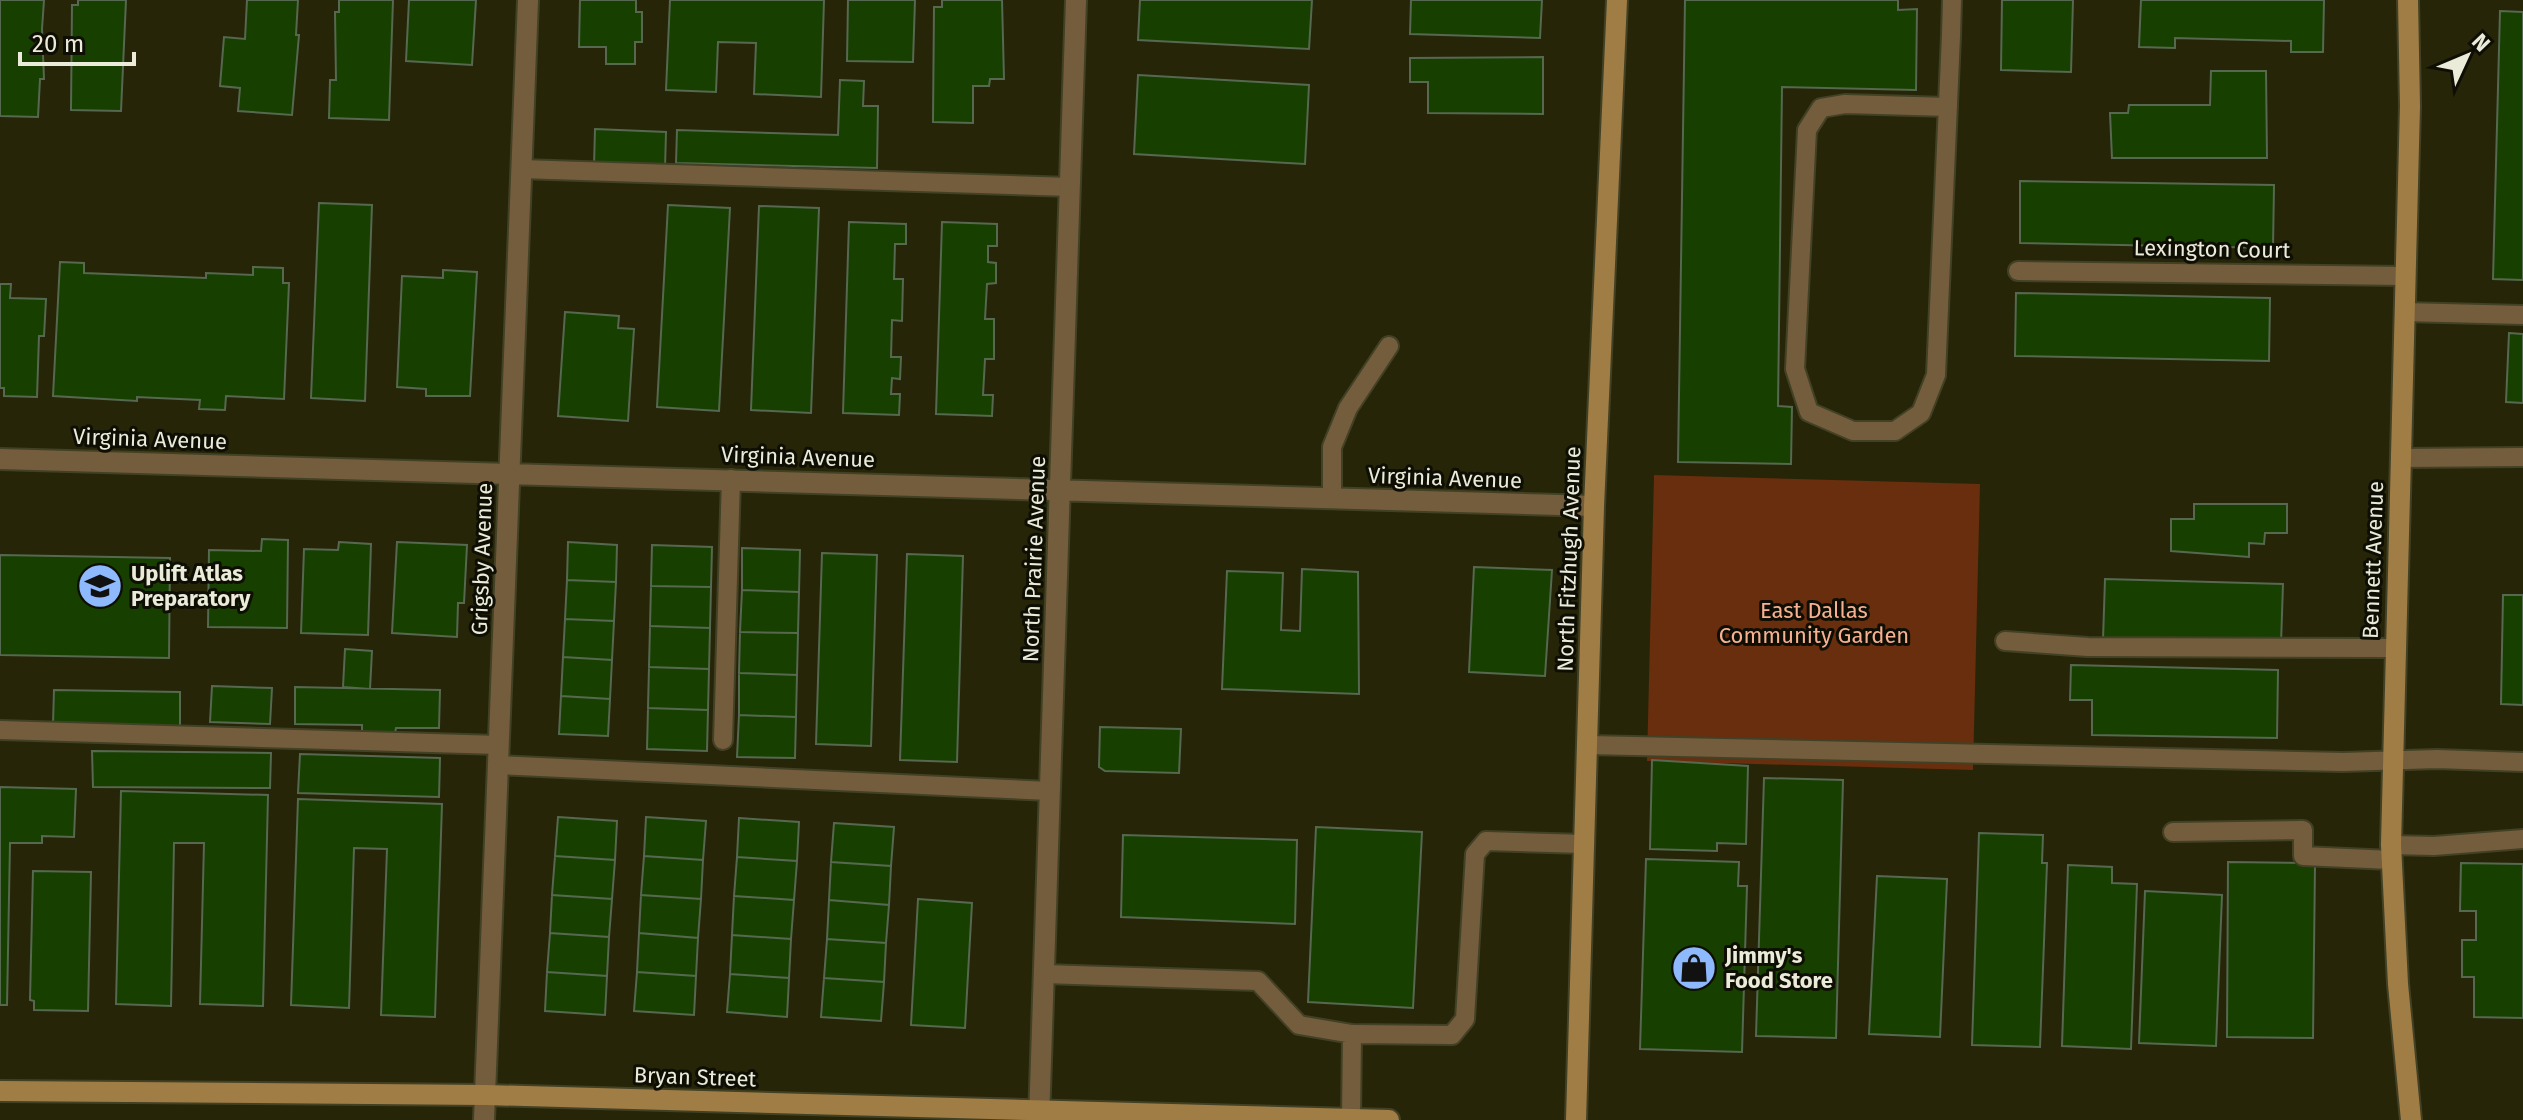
<svg xmlns="http://www.w3.org/2000/svg" width="2523" height="1120" font-family="'Fira Sans',sans-serif">
<style>
.garden{fill:#682e0e}
.building{fill:#163f00;stroke:#56684f;stroke-width:2}
.lines{fill:none;stroke-linecap:round;stroke-linejoin:round}
.lane-casing{stroke:#424125;stroke-width:22}
.street-casing{stroke:#424125;stroke-width:24}
.secondary-casing{stroke:#424125;stroke-width:24}
.lane{stroke:#745d3c;stroke-width:18}
.street{stroke:#745d3c;stroke-width:20}
.secondary{stroke:#a17d46;stroke-width:20}
.labels{text-anchor:middle;dominant-baseline:central;stroke-width:6;stroke-linejoin:round;paint-order:stroke}
.street-label{font-size:22px;fill:#ebebda;stroke:#0e0e04}
.poi-label{font-size:22px;font-weight:bold;fill:#ebebda;stroke:#0e0e04;text-anchor:start}
.park-label{font-size:22px;fill:#f7b190;stroke:#0e0e04}
</style>
<rect width="100%" height="100%" fill="#262508"/>
<path class="garden" d="M1654,475L1980,484L1973,770L1647,761Z"/>
<path class="building" d="M0,0H44L42,29L44,79H40L38,117L0,116Z
M78,0H126L121,111L71,110L72,5H78Z
M247,0H298L296,35H299L292,115L238,111L240,88L220,86L224,37L245,39Z
M339,0H393L389,120L329,118L330,80H336L335,12H339Z
M409,0H476L472,65L406,61Z
M580,0H636V12H642V42H635V64H606V47H579Z
M670,0H824L821,97L754,94L756,43L718,42L716,92L666,90Z
M848,0H915L913,62L847,61Z
M942,0H1002L1004,79H990L989,86H973V123L933,122L934,7H942Z
M1140,0H1312L1309,49L1138,40Z
M1411,0H1542L1540,38L1410,34Z
M1685,0H1898V10L1917,9L1916,90L1782,87L1778,406L1792,407L1791,464L1678,462Z
M2002,0H2073L2071,72L2001,70Z
M2141,0H2324L2323,52H2291V41L2175,38V48L2139,47Z
M2500,11L2523,12V280L2493,279Z
M1543,57V114L1428,113V82H1410V58Z
M2211,71H2266L2267,158H2112L2110,113H2128L2129,105H2210Z
M1138,75L1309,85L1305,164L1134,154Z
M840,80L864,81L863,106H878L877,168L676,163L677,130L838,135Z
M595,129L666,132L665,169L594,166Z
M2020,181L2274,185L2273,248L2020,243Z
M319,203L372,205L365,401L311,398Z
M668,205L730,208L719,411L657,407Z
M759,206L819,208L811,413L751,410Z
M849,222L906,224V244H895L894,279H903L902,321L892,320L891,357H901L900,379L892,378L891,394H900L899,415L843,413Z
M942,222L997,224V246H988V262L996,263V283L987,284L985,319H994V359H985L983,395H993L992,416L936,414Z
M60,262L84,263V273L206,278V273L253,275V267L283,268V283H289L284,399L226,396L225,410L199,409L200,400L137,397V401L53,396Z
M443,270L477,272L470,396H426V389L397,387L402,276L443,278Z
M0,284H11L10,298L46,299L44,336H39L37,397L4,396V388H0Z
M2016,293L2270,298L2269,361L2015,356Z
M565,312L619,316L618,328L634,329L628,421L558,416Z
M2509,333L2523,334V403L2506,402Z
M2194,504H2287V533H2265L2264,544L2249,543V557L2171,551V519H2194Z
M262,539L288,540L287,628L208,627L209,550L261,551Z
M339,542L371,544L368,635L301,633L304,549L338,550Z
M397,542L467,545L464,603H458L457,637L392,633Z
M568,542L617,545L616,582L567,580Z
M652,545L712,547L711,587L651,586Z
M742,548L800,550L799,592L742,590Z
M822,553L877,555L871,746L816,744Z
M907,554L963,556L957,762L900,760Z
M0,555L170,558L169,658L0,655Z
M1474,567L1552,570L1545,676L1469,672Z
M1302,569L1358,572L1359,694L1222,689L1227,571L1283,573L1281,630L1300,631Z
M2105,579L2283,584L2281,644L2103,640Z
M567,580L616,582L614,621L565,619Z
M651,586L711,587L710,628L650,626Z
M742,590L799,592L798,633L740,632Z
M2503,595H2523V705L2501,704Z
M565,619L614,621L612,660L563,657Z
M650,626L710,628L709,669L649,667Z
M740,632L798,633L797,675L739,673Z
M345,649L372,651L370,689L343,687Z
M563,657L612,660L610,699L561,696Z
M2071,665L2278,670L2277,738L2092,735V700H2070Z
M649,667L709,669L708,710L648,708Z
M739,673L797,675L796,717L739,715Z
M212,686L272,688L270,724L210,722Z
M295,687L440,690L439,728H396L395,733H362V725L295,724Z
M54,690L180,692V727L53,724Z
M561,696L610,699L608,736L559,734Z
M648,708L708,710L707,751L647,749Z
M739,715L796,717L795,758L737,757Z
M1100,727L1181,729L1179,773L1105,771L1099,767Z
M92,751L271,753L270,788L93,787Z
M300,754L440,758L439,797L298,793Z
M1652,760L1748,766L1746,844L1717,843V851L1650,849Z
M1764,778L1843,780L1836,1038L1756,1036Z
M0,787L76,789L74,837L42,836V843H10L7,1005H0Z
M121,791L268,795L263,1006L200,1004L204,843H174L171,1006L116,1004Z
M298,799L442,804L435,1017L381,1015L387,849L354,848L349,1008L291,1005Z
M558,817L617,821L615,860L555,856Z
M646,817L706,821L703,860L644,856Z
M739,818L799,822L797,861L737,857Z
M834,823L894,827L891,866L831,862Z
M1316,827L1422,832L1413,1008L1308,1002Z
M1979,833L2043,835L2042,863H2047L2040,1047L1972,1045Z
M1123,835L1297,840L1295,924L1121,917Z
M555,856L615,860L612,899L552,895Z
M644,856L703,860L701,899L641,895Z
M737,857L797,861L794,900L734,896Z
M1646,859L1739,862L1738,886H1747L1742,1052L1640,1049Z
M831,862L891,866L889,905L829,900Z
M2228,862L2315,863L2313,1038L2227,1037Z
M2461,863L2523,864V1018L2474,1017V977H2462V940H2476V911H2460Z
M2068,865L2112,867V883L2137,884L2131,1049L2062,1046Z
M33,871L91,872L88,1011L34,1010V1001L30,1000Z
M1877,876L1947,879L1940,1037L1869,1034Z
M2145,891L2222,895L2216,1046L2139,1043Z
M552,895L612,899L609,937L550,933Z
M641,895L701,899L698,938L639,933Z
M734,896L794,900L791,939L732,935Z
M918,899L972,903L965,1028L911,1025Z
M829,900L889,905L886,943L827,939Z
M550,933L609,937L607,976L547,972Z
M639,933L698,938L696,976L637,972Z
M732,935L791,939L789,978L730,974Z
M827,939L886,943L884,982L824,978Z
M547,972L607,976L605,1015L545,1011Z
M637,972L696,976L694,1015L634,1011Z
M730,974L789,978L787,1017L727,1012Z
M824,978L884,982L881,1021L821,1017Z"/>
<g class="lines">
<g class="lane-casing">
<path id="lane" d="M1948,107L1845,104L1821,108L1807,130L1795,369L1809,412L1853,431H1895L1921,413L1936,375L1951,36L1952,0
M521,169L1070,187
M2018,271L2405,276
M2404,312L2523,315
M2400,458L2523,457
M1332,498V447L1348,408L1389,346
M2005,641L2088,647L2394,648
M0,730L499,745
M723,740L731,479
M1588,745L2343,762L2437,759L2523,762
M498,765L1050,791
M2173,832L2303,830V856L2391,860
M2391,845L2434,846L2523,839
M1044,974L1258,981L1299,1025L1352,1034L1351,1119
M1352,1034L1452,1035L1465,1019L1475,854L1486,841L1584,844"/>
</g>
<g class="street-casing">
<path id="street" d="M0,459L1594,506
M484,1120L528,0
M1039,1120L1076,0"/>
</g>
<g class="secondary-casing">
<path id="secondary" d="M2408,0L2410,106L2391,845L2398,984L2411,1120
M0,1091L486,1095L1389,1120
M1576,1120L1594,506L1617,0"/>
</g>
<use href="#lane" class="lane"/>
<use href="#street" class="street"/>
<use href="#secondary" class="secondary"/>
</g>
<defs>
<g id="school-disc" transform="scale(2.3)"><circle r="9.5" fill="#8eb9fc" stroke="#0e0e04"/><path d="M0-5L7-2L0 1L-7-2ZM-4 1L0 2.5L4 1V4Q0 6-4 4Z" fill="#111"/></g>
<g id="shop-disc" transform="scale(2.3)"><circle r="9.5" fill="#8eb9fc" stroke="#0e0e04"/><path d="M-5-2.5h2.3a2.7 3.5 0 0 1 5.4 0H5L5.5 6h-11ZM-1.5-2.5h3a1.5 2.3 0 0 0-3 0Z" fill="#111"/></g>
</defs>
<g fill-rule="evenodd">
<use href="#school-disc" x="100" y="586"/>
<use href="#shop-disc" x="1694" y="968"/>
</g>
<g class="labels">
<g class="street-label">
<text transform="translate(2212 249) rotate(1)">Lexington Court</text>
<text transform="translate(150 439) rotate(2)">Virginia Avenue</text>
<text transform="translate(798 457) rotate(2)">Virginia Avenue</text>
<text transform="translate(1445 478) rotate(2)">Virginia Avenue</text>
<text transform="translate(482 559) rotate(-88)">Grigsby Avenue</text>
<text transform="translate(1034 559) rotate(-88)">North Prairie Avenue</text>
<text transform="translate(1569 559) rotate(-88)">North Fitzhugh Avenue</text>
<text transform="translate(2373 560) rotate(-88)">Bennett Avenue</text>
<text transform="translate(695 1077) rotate(2)">Bryan Street</text>
</g>
<g class="poi-label">
<text x="131" y="573">Uplift Atlas<tspan x="131" dy="25">Preparatory</tspan></text>
<text x="1725" y="955">Jimmy's<tspan x="1725" dy="25">Food Store</tspan></text>
</g>
<g class="park-label">
<text x="1814" y="610">East Dallas<tspan x="1814" dy="25">Community Garden</tspan></text>
</g>
</g>
<g transform="translate(2467 56) rotate(46)" stroke="#0e0e04" stroke-width="6" paint-order="stroke">
<path d="M0-6L14 30L0 20L-14 30Z" fill="#ebebda"/>
<text y="-12" font-size="22" font-weight="bold" text-anchor="middle" fill="#ebebda">N</text>
</g>
<path d="M20 52v12h114v-12" fill="none" stroke="#ebebda" stroke-width="4"/>
<text x="32" y="52" font-size="24" fill="#ebebda" stroke="#0e0e04" stroke-width="6" paint-order="stroke">20 m</text>
</svg>
